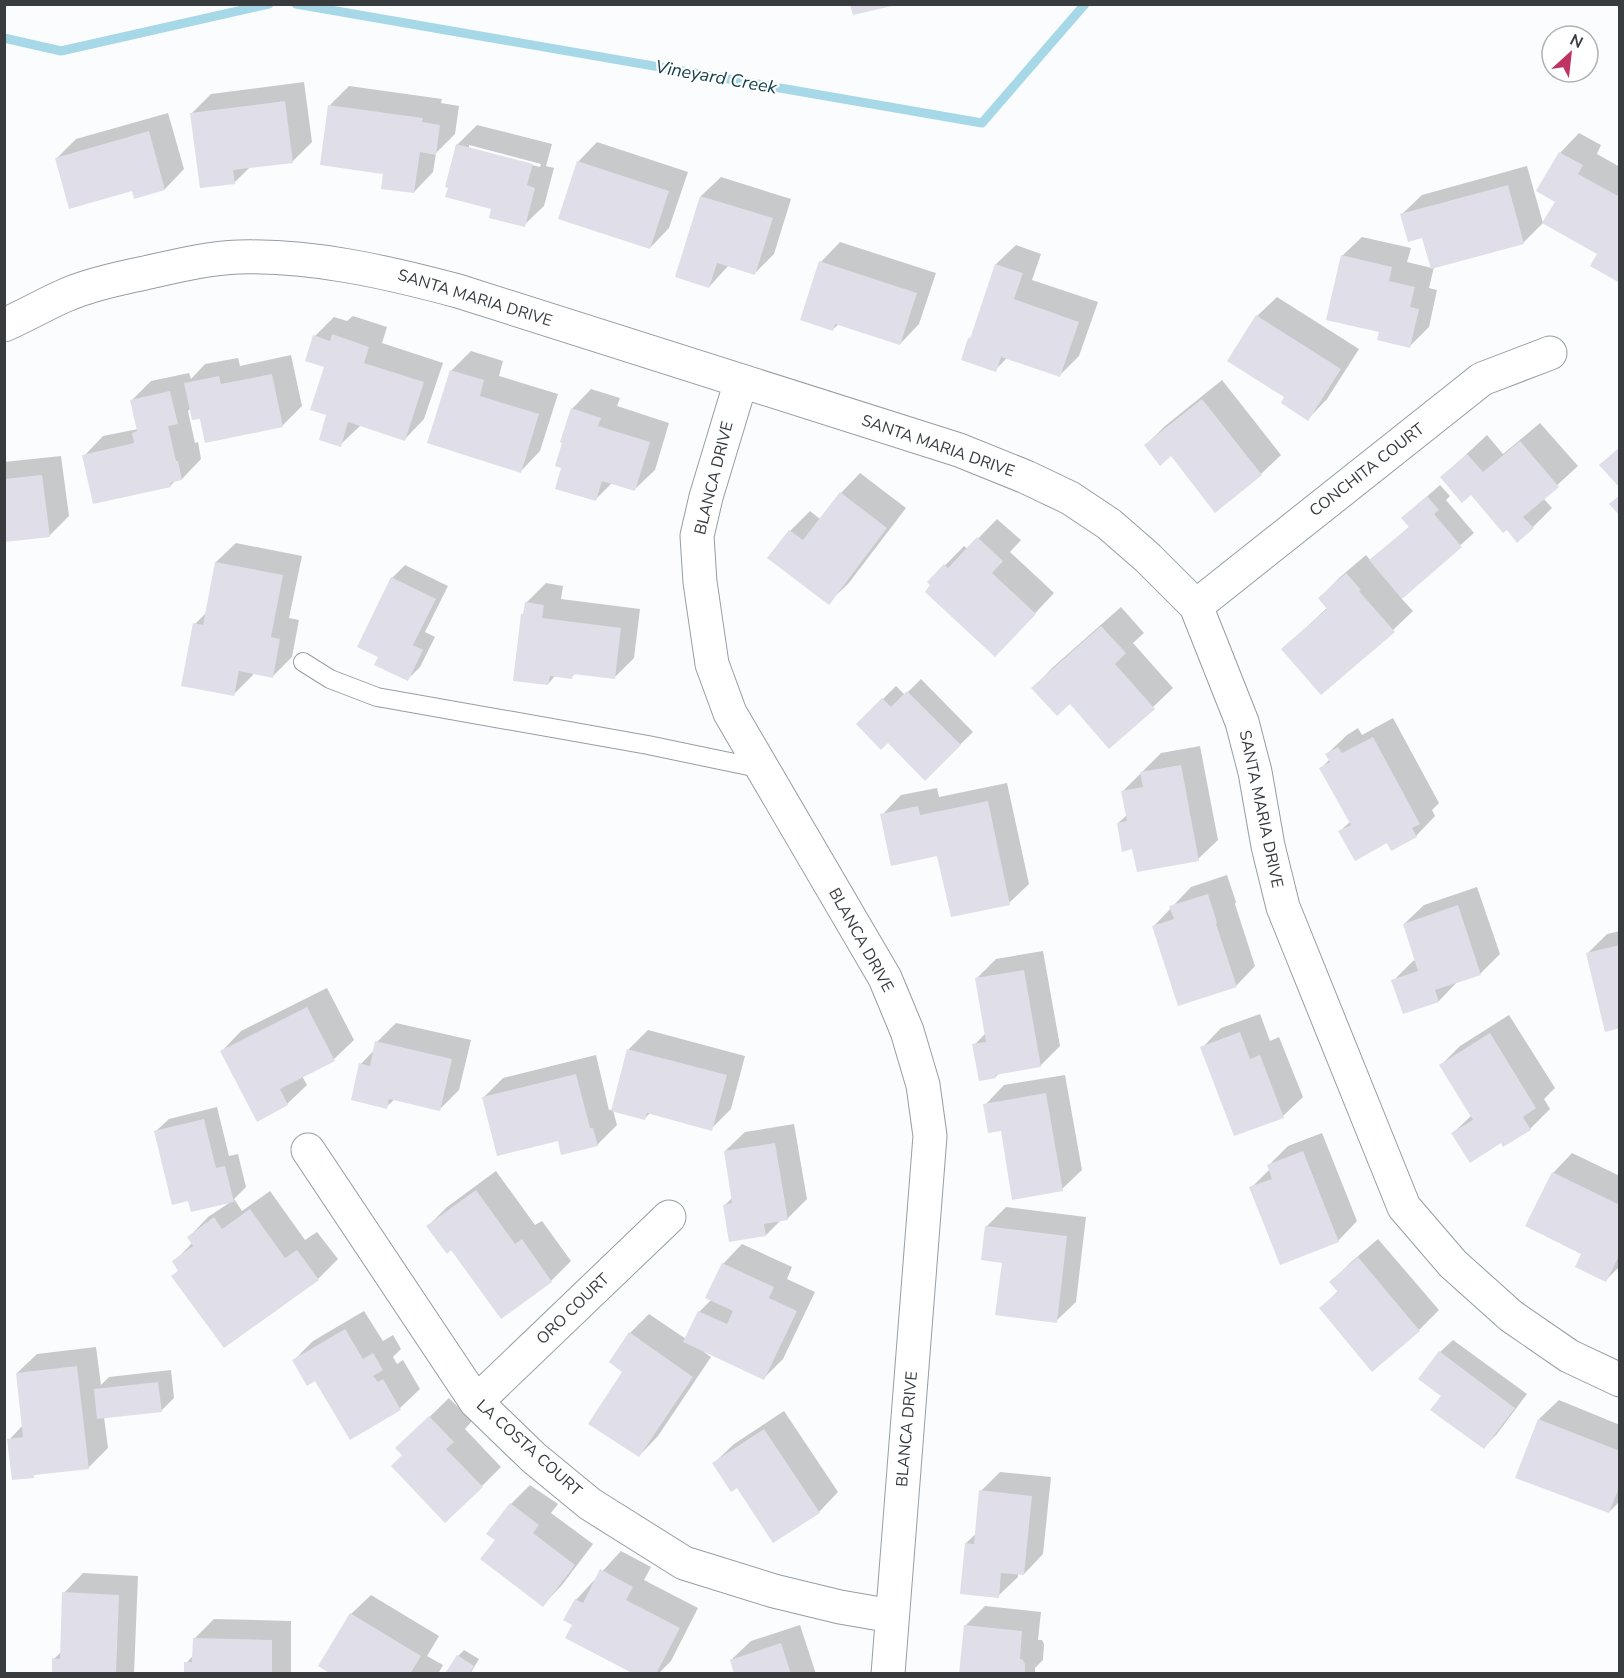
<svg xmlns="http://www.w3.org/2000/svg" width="1624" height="1678" font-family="'Nunito Sans',sans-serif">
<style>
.shadow{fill:#0003;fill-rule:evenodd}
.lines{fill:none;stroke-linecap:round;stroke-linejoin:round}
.stream{stroke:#a6d8e8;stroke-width:9}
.building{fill:#dfdee9}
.lane-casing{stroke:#959ea5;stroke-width:20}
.street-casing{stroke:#959ea5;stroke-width:35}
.lane{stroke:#fff;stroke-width:18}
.street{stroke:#fff;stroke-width:33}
.labels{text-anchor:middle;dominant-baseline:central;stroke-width:4.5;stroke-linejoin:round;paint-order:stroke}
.street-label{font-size:16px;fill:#383c3f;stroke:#fff}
.water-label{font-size:18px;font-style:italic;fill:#13404c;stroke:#fff}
</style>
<rect width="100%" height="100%" fill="#fafcfd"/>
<path class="shadow" d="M852,4H893L854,13Z
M304,82L312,142L293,161L251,166L234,183L191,114L211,94Z
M349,86L442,99L441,103L459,106L455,134L436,153L433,172L414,192L385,173L330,105Z
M168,113L184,169L165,189L135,197L133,189L57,158L76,139Z
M477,125L552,144L546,166L554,168L544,206L524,225L493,208L457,145ZM469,145L541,164L540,167L469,149Z
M1579,133L1601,145L1597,154L1620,167V281L1599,254L1560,153Z
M597,142L688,172L669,228L650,248L578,162Z
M1527,166L1543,223L1523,243L1434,267L1429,288L1437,290L1429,327L1410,346L1381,331L1342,256L1362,237L1411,248L1407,262L1432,268L1423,236L1402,214L1422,195Z
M721,177L791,199L774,254L755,273L729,265L709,287L701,196Z
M840,242L936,273L919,324L900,344L839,324L833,329L821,262Z
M1016,245L1041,254L1032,280L1098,302L1079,356L1060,375L1007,358L995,370L963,359L969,339L973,335L996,264Z
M1277,297L1359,349L1327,399L1308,419L1286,397L1257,316Z
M353,316L387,327L382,343L443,363L424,419L405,439L361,425L340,445L326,366L315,336L334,317L347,321Z
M471,351L503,361L499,376L558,394L540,451L521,471L451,371Z
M291,355L302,406L282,426L201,417L191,408L188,411L195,443L198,442L201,459L182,479L176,480L170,486L84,456L103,436L138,429L131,401L151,381L189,373L191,379L205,364L238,358L240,366Z
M1222,380L1281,455L1261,474L1216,510L1171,454L1146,445L1165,426Z
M591,389L620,398L617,406L669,423L655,470L635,489L613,482L596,499L572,409Z
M1540,423L1578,466L1543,498L1552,508L1533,527L1507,528L1471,493L1442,477L1487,435L1503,454Z
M61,456L69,516L49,536L4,541V462Z
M860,473L906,508L848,584L828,603L769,558L790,531L810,511L820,519L841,493Z
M1440,485L1450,496L1446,500L1474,533L1401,598L1413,611L1393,630L1283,649L1328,607L1320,598L1339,578L1366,555L1371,561L1410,526L1416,506Z
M997,519L1021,540L1010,552L1054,593L1014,636L929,582L964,546L968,549Z
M236,543L302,556L289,618L299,620L292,657L272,677L253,673V675L233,695L195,624L207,612L216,562Z
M405,565L448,586L425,632L435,637L420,667L407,680L380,657L359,646L392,578Z
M546,583L563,586L561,599L640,609L634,658L614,678L576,673L571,677L556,675L548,684L525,613L526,603Z
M1121,607L1144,633L1133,643L1173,688L1153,707L1070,702L1033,688L1052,668Z
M921,679L973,732L925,779L888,741L858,724L896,686L905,695Z
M1393,718L1439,803L1432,810L1435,816L1416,836L1388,841L1340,831L1351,821L1321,768L1330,759L1327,754L1347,735L1358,728L1362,735Z
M1200,746L1218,840L1198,859L1133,848L1118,823L1127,815L1122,792L1161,753Z
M1007,783L1029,884L1009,903L882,815L901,795L937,788L939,797Z
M1227,875L1236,902L1235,904L1255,966L1236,986L1153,927L1191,887Z
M1477,887L1500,954L1480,974L1458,981L1439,1001L1404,1012L1393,981L1413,961L1416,960L1404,924L1424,905Z
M1620,931V1027L1588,953L1607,934Z
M1043,951L1060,1046L1040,1066L1000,1073L995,1077L974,1045L986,1033L976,979L996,959Z
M327,988L354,1040L334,1059L302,1076L307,1085L287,1104L222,1051L241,1031Z
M1260,1014L1270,1041L1279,1037L1303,1097L1283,1116L1202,1048L1221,1028Z
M1509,1015L1555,1088L1544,1099L1550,1109L1530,1129L1504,1145L1501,1141L1453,1133L1472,1115L1441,1065L1460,1046Z
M396,1023L471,1040L459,1090L439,1110L395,1099L386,1107L361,1064L375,1049L377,1042Z
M648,1030L745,1056L731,1109L711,1129L650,1113L645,1118L613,1110L617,1125L597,1145L559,1139L484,1097L503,1078L596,1055L609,1110L613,1109L629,1049Z
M1065,1075L1082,1170L1062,1189L1002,1129L985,1105L1004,1085Z
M217,1107L229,1156L238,1154L246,1187L234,1199L242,1211L270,1191L305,1240L317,1232L338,1259L318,1279L225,1346L174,1262L193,1242L189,1237L208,1217L232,1201L189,1199L156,1131L169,1119Z
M794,1124L807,1199L787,1219L781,1220L766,1235L725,1205L733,1197L725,1151L745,1132Z
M1322,1133L1357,1221L1338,1241L1251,1188L1270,1169L1268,1166L1288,1146Z
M1572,1153L1620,1176V1266L1606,1280L1583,1253L1553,1173Z
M496,1171L535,1225L542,1221L571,1261L551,1281L501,1317L452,1248L428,1226L447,1207Z
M1006,1207L1086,1217L1076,1302L1056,1321L1003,1262L986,1227Z
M1378,1239L1439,1310L1419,1330L1373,1370L1321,1308L1338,1291L1331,1282L1350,1263Z
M742,1244L792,1267L787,1279L815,1292L783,1359L764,1378L705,1351L704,1352L711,1357L658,1436L639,1456L624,1371L630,1333L649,1314L686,1339L699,1312L711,1300L723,1264Z
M364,1311L383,1341L393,1335L401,1349L393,1357L397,1364L403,1360L420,1389L400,1408L351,1438L316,1379L294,1360L313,1341Z
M1453,1340L1527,1394L1497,1434L1484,1447L1440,1352Z
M96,1347L101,1385L109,1377L171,1370L174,1398L161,1411L104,1417L108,1448L89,1467L37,1473L33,1476L9,1440L23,1425L17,1373L37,1354Z
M449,1398L472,1421L465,1429L501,1467L482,1486L404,1455L417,1429Z
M1559,1400L1620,1425V1501L1609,1512L1539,1419Z
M784,1411L838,1492L819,1512L737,1486L714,1463L734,1444Z
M1000,1472L1051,1477L1043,1554L1024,1574L1018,1573V1577L998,1596L966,1543L977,1533L981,1491Z
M530,1485L558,1504L551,1513L593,1544L562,1585L543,1605L497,1540L511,1504Z
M621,1551L651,1567L644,1580L698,1608L671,1661L658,1674H638L574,1624L576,1600Z
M83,1573L138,1576L134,1674H53L54,1659L62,1651L64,1593Z
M371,1595L439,1636L427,1656L443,1665L438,1674H334L351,1614Z
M985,1606L1041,1612L1038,1640H1042L1044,1644L1043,1660L1035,1668V1674H961L965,1626Z
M214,1619L291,1621V1672L186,1674V1663L194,1655V1639Z
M800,1625L816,1674H736L731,1660L751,1641Z
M464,1650L479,1659L470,1674H451L449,1672L458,1656Z"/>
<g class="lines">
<path class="stream" d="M296,4L982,123L1085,4
M4,38L61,51L269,4"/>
</g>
<path class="building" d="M850,5H896L853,15Z
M285,101L293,163L233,170L235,184L200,188L190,113Z
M328,105L423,118L422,122L440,125L436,155L420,152L414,193L381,189L383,174L320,165Z
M149,131L165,190L134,199L132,191L69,209L55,158Z
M456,144L533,164L527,185L535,188L525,227L489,218L491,209L445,197L448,188L445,187Z
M1559,152L1583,165L1578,174L1620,197V283L1590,266L1597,254L1542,223L1555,202L1536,191Z
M577,161L669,191L650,249L558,219Z
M1508,185L1524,244L1431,269L1422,238L1408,242L1400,214Z
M700,196L773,218L755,275L717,263L709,288L675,277Z
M1341,255L1392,267L1389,281L1415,287L1410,307L1419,309L1410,348L1377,340L1379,332L1326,320Z
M819,261L917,293L900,345L835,324L833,331L800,320Z
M995,264L1023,273L1014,299L1079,322L1060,377L1001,357L996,372L961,360L968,338L970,339Z
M1256,315L1341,369L1308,421L1281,403L1284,397L1227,361Z
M332,334L369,347L364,363L424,382L405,441L348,422L341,447L319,440L326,415L310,410L324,367L305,361L313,335L330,341Z
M450,370L484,380L480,396L539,414L521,473L427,443Z
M272,374L283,427L205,443L200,419L192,420L184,383L219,376L221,384Z
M170,391L178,424L168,426L176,461H178L182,480L170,483L171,487L93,504L82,455L134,443L132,433L137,431L130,400Z
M1202,399L1262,475L1215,513L1171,456L1160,466L1144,445Z
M571,408L601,418L598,426L650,442L635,491L602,481L596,501L555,489L561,468L555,466L562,443L560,442Z
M1520,441L1559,487L1523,517L1534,528L1517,543L1507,530L1503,533L1471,495L1462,503L1440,477L1467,454L1483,472Z
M1620,447V488L1599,465Z
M42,475L50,537L4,542V479Z
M840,492L887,528L829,605L767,558L789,530L803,540Z
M1620,495V516L1609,504Z
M1427,496L1439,510L1434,514L1462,547L1402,599L1369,560L1409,527L1401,518Z
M977,537L1003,561L992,573L1036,614L995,657L925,592L930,585L927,582L944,564L948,568Z
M215,562L283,575L271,637L280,639L273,678L239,671L234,696L181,686L193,623L203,625Z
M1346,573L1361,590L1359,591L1395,632L1321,695L1281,649L1327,609L1318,598Z
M391,577L436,599L413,645L423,650L408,681L374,665L378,657L357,647Z
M525,602L544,605L542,618L621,628L615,679L573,674L572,679L550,676L548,685L513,681L521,614H523Z
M1101,626L1126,653L1115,664L1155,709L1109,749L1070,704L1057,716L1031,688Z
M907,691L961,745L925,781L888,743L881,750L856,724L882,698L891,707Z
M1373,737L1420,824L1412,828L1417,837L1391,851L1387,843L1355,861L1338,831L1351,825L1319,768L1330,762L1325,754L1338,747L1342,753Z
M1181,765L1199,861L1137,872L1132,849L1122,852L1117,823L1127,821L1121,791L1143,787L1140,772Z
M988,801L1010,905L951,917L937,856L891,866L880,814L918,806L920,815Z
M1208,894L1217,923L1216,924L1237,987L1178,1006L1152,926L1174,919L1169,906Z
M1458,905L1481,975L1435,990L1439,1002L1403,1014L1391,980L1418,971L1403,924Z
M1620,945V1028L1605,1032L1586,953Z
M1024,970L1041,1067L995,1075L996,1078L979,1081L972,1044L986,1042L975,978Z
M307,1007L335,1061L280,1089L288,1105L257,1122L220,1051Z
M1240,1032L1250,1059L1260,1055L1284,1118L1234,1136L1200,1047Z
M1490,1033L1536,1108L1523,1117L1531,1130L1503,1147L1501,1143L1470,1163L1451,1133L1473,1120L1439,1065Z
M375,1041L452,1059L440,1111L389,1099L387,1109L351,1100L359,1063L370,1066Z
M627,1049L727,1075L712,1131L647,1113L645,1120L611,1111Z
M576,1074L590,1128H593L598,1146L561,1155L558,1141L497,1156L482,1097Z
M1046,1093L1063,1191L1012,1200L1001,1131L988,1133L983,1104Z
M204,1119L216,1168L225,1166L234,1202L191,1212L188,1201L172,1205L154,1131Z
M775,1143L788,1220L764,1224L766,1236L729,1242L723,1205L732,1203L724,1151Z
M1303,1151L1339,1242L1280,1265L1249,1187L1272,1179L1267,1165Z
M1552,1172L1620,1205V1254L1606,1282L1575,1267L1581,1254L1525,1226Z
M476,1190L515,1244L522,1239L552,1282L501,1319L451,1250L447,1254L426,1226Z
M250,1209L285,1258L297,1250L319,1280L224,1348L171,1276L178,1271L172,1261L193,1246L187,1237L214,1217L222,1229Z
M985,1226L1067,1236L1057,1323L995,1315L1002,1263L981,1260Z
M1358,1257L1420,1331L1372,1372L1319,1308L1338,1292L1329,1282Z
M722,1263L774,1287L769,1298L797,1311L764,1380L683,1342L698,1311L727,1324L733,1311L705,1298Z
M345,1329L363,1359L373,1353L383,1370L373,1376L378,1382L383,1379L401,1410L350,1440L315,1381L307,1386L292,1360Z
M629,1332L693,1377L639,1457L588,1424L622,1372L609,1362Z
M1439,1351L1515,1408L1484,1449L1430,1410L1441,1396L1418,1379Z
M77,1366L89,1469L34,1475V1478L12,1480L7,1439L23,1437L16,1373Z
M158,1382L162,1412L97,1419L94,1389Z
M429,1416L454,1442L446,1449L483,1487L445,1523L391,1466L402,1455L395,1448Z
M1538,1419L1620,1451V1485L1609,1513L1515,1478Z
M764,1429L820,1513L773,1543L737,1488L731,1492L712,1463Z
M979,1490L1032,1496L1024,1575L1001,1573L999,1598L960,1594L965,1543L974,1544Z
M510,1503L539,1525L533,1533L575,1565L543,1607L480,1559L495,1540L486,1534Z
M600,1569L633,1587L626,1600L680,1628L656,1674H634L565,1638L572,1625L563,1620L575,1599L583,1603Z
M62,1592L119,1595L116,1674H52V1658L60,1659Z
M350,1613L421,1656L410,1674H331L318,1666Z
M964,1625L1022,1631L1020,1659H1022L1025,1664V1674H959Z
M193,1638L272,1640V1674H184V1662H192Z
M781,1643L791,1674H734L730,1660Z
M457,1655L474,1666L469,1674L446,1672Z"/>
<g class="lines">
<g class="lane-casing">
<path id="lane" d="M303,662L330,679L377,697L648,745L763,769"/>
</g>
<g class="street-casing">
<path id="street" d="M4,325C25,316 45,304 66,295C89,285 120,278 145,273C176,266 207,258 239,257C313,255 387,272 458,291L959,450L1026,477L1070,498L1109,524L1148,558L1196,606L1242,722L1255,772L1268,846L1283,907L1404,1207L1453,1264L1511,1316L1569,1356L1620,1380
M741,381L706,497L697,536L700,582L712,664L730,713L885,978L907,1031L923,1085L930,1136L888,1674
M1196,606L1482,379L1550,353
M308,1150L476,1402L534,1458L590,1504L684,1563L774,1591L840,1607L892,1616
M476,1402L669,1217"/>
</g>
<use href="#lane" class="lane"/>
<use href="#street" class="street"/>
</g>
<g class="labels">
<g class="street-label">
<text transform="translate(475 298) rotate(17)">SANTA MARIA DRIVE</text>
<text transform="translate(938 446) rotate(19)">SANTA MARIA DRIVE</text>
<text transform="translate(1367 470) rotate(-38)">CONCHITA COURT</text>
<text transform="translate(714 478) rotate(-76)">BLANCA DRIVE</text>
<text transform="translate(1261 809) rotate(78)">SANTA MARIA DRIVE</text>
<text transform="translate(861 940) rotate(61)">BLANCA DRIVE</text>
<text transform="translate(573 1309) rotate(-44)">ORO COURT</text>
<text transform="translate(907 1429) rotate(-85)">BLANCA DRIVE</text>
<text transform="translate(529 1448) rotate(42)">LA COSTA COURT</text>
</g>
<g class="water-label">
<text transform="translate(716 77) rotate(10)">Vineyard Creek</text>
</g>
</g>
<rect width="1624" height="1678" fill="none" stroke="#383c3f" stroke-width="12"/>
<g transform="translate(1570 54) rotate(27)"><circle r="28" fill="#ffffff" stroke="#afb1b2" stroke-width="1.5"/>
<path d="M0-4.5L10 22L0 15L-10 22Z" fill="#bf3264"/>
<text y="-9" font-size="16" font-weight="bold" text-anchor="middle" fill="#383c3f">N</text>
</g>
</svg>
